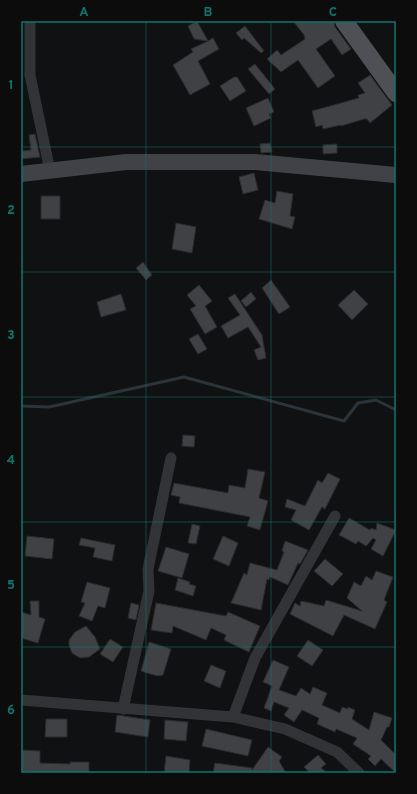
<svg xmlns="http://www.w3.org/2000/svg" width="417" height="794" font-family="Overpass,sans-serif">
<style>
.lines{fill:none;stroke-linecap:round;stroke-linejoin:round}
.stream{stroke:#2a343a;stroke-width:3}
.building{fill:#3f4145;stroke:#2b2b2e}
.street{stroke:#323337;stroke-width:11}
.secondary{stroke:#404247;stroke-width:16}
.primary{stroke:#4e5056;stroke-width:18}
.grid{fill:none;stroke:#0f766e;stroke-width:1;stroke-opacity:0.55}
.neatline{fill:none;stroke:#0f766e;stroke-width:1.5}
.grid-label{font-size:13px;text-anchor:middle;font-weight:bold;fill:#0f766e}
</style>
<rect width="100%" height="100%" fill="#101112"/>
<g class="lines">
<path class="stream" d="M21,406L49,407L184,377L344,421L358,403L376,400L396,410"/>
</g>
<path class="building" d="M197,21L208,41L213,38L219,49L198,61L210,84L190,95L173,65L193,52L191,49L208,41L194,39L188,26Z
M293,21H334L335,27L351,49L342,55L331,39L316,49L335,76L318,88L298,60L281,72L267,59L277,50L281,55L305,39L304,35Z
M245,26L264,51L261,53L244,38L242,40L236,33Z
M255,64L275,89L269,94L248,69Z
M370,75L392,105L370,123L367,119H364L341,126V125L323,129L322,125L316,127L312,111L359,98L358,95L365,93L358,83Z
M234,77H237L246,91L230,101L220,86Z
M268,98L274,112L269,114L271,118L254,126L246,108Z
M35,134L40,157L21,159V151L31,150L29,135Z
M270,143L272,152L261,153L260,144Z
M337,144V153L323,154V145Z
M254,173L258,190L243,194L239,177Z
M277,191L293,194L290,216L295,217L292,229L259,219L265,200L275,203Z
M41,196H60V219H41Z
M176,223L196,227L192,253L172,249Z
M143,262L152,275L146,280L136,268Z
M271,280L290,307L279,314L262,288Z
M199,285L212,301L205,306L217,327L205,334L190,309L196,306L187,295Z
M354,290L368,304L352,320L338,305Z
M251,292L256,299L246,307L241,301Z
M121,294L126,310L101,317L97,302Z
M235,294L262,335L266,358L258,360L254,350L261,347L248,327L228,338L221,326L240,315L228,298Z
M198,334L207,349L198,354L189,339Z
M183,435L195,436L194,447L182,446Z
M248,469L265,472L259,498L268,501L260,530L247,526L250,517L179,503L180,497L171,495L174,483L228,493L229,485L245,488Z
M328,473L340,479L325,509L322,507L309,530L291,520L296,510L285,507L287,499L305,506L318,480L322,483Z
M349,518L370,530L371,528L376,530L377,523L396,530L383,556L371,549L376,540L373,538L366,546L358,541L356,544L339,535Z
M192,524L200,526L196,544L188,543Z
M27,536L54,539L52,559L25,556Z
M223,536L238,543L229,566L213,559Z
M81,538L115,545L112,561L93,557L95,548L79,545Z
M285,541L308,550L300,564L298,563L288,585L270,577L269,580L267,579L261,610L231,603L244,573L247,575L250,563L277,570L284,552L282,551Z
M166,547L189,554L182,578L158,571Z
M325,559L343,574L332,586L314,571Z
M376,571L393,577L384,600L387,602L375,629L344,615L333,636L290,614L295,603L300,606L301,601L324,606L326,600L362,611L347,598L354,582L361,586L366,576L372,580Z
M178,578L190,582L189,584L196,586L193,596L175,590Z
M87,582L110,588L105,608L98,606L92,621L79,616L85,603L81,602Z
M30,601H39V617L45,619L38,643L21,638V612L31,615Z
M131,603L139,605L136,620L128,618Z
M156,603L226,616L228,612L260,626L249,652L224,640L226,635L211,628L206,640L173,626L172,633L151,630Z
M86,626L95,637L100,649L89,657L80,658L72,653L69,645V640L75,632Z
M110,639L123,647L113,662L100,654Z
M308,640L323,650L312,666L297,656Z
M149,642L171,649L163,675L157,676L141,671Z
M273,660L289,667L279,690L296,696L301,688L310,694L313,687L327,693L322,705L340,713L342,707L348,709V707L355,710L352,719L369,730L374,712L392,718L389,727H387L381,740L396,755V773L381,759L375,766L368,759L371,756L353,744L357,738L336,729L335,732L317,724L319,718L302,710L294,722L284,715L289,708L274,702L271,711L264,708L272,686L263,682Z
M211,665L226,671L220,688L204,681Z
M117,715L150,720L148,737L115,732Z
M46,719H67V737H45Z
M165,720L188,722L186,741L164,739Z
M206,729L252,740L248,756L202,746Z
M268,747L282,757L279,761L286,773H213L215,763L252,768V770Z
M21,750L40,751V763L70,764V762H89V773H21Z
M318,755L326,764L321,768L328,773H310L304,767Z
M166,756L190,760L189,773H164Z"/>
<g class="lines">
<path class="street" d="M30,21V75L50,171
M21,700L233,717L285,729L337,752L359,773
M123,709L149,591L148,569L171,458
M233,717L255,658L335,516"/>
<path class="secondary" d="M21,174L126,162H255L396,175"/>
<path class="primary" d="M344,21L396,93"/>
</g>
<path class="grid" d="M146,21V773M271,21V773M21,147H396M21,272H396M21,397H396M21,522H396M21,647H396"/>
<rect width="417" height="794" fill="none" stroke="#0c0c0d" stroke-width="44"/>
<rect x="22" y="22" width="373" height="750" class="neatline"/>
<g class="grid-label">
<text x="84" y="16">A</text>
<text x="208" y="16">B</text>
<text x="333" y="16">C</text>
<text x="11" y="89">1</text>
<text x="11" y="214">2</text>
<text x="11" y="339">3</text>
<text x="11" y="464">4</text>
<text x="11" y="589">5</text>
<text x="11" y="714">6</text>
</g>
</svg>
